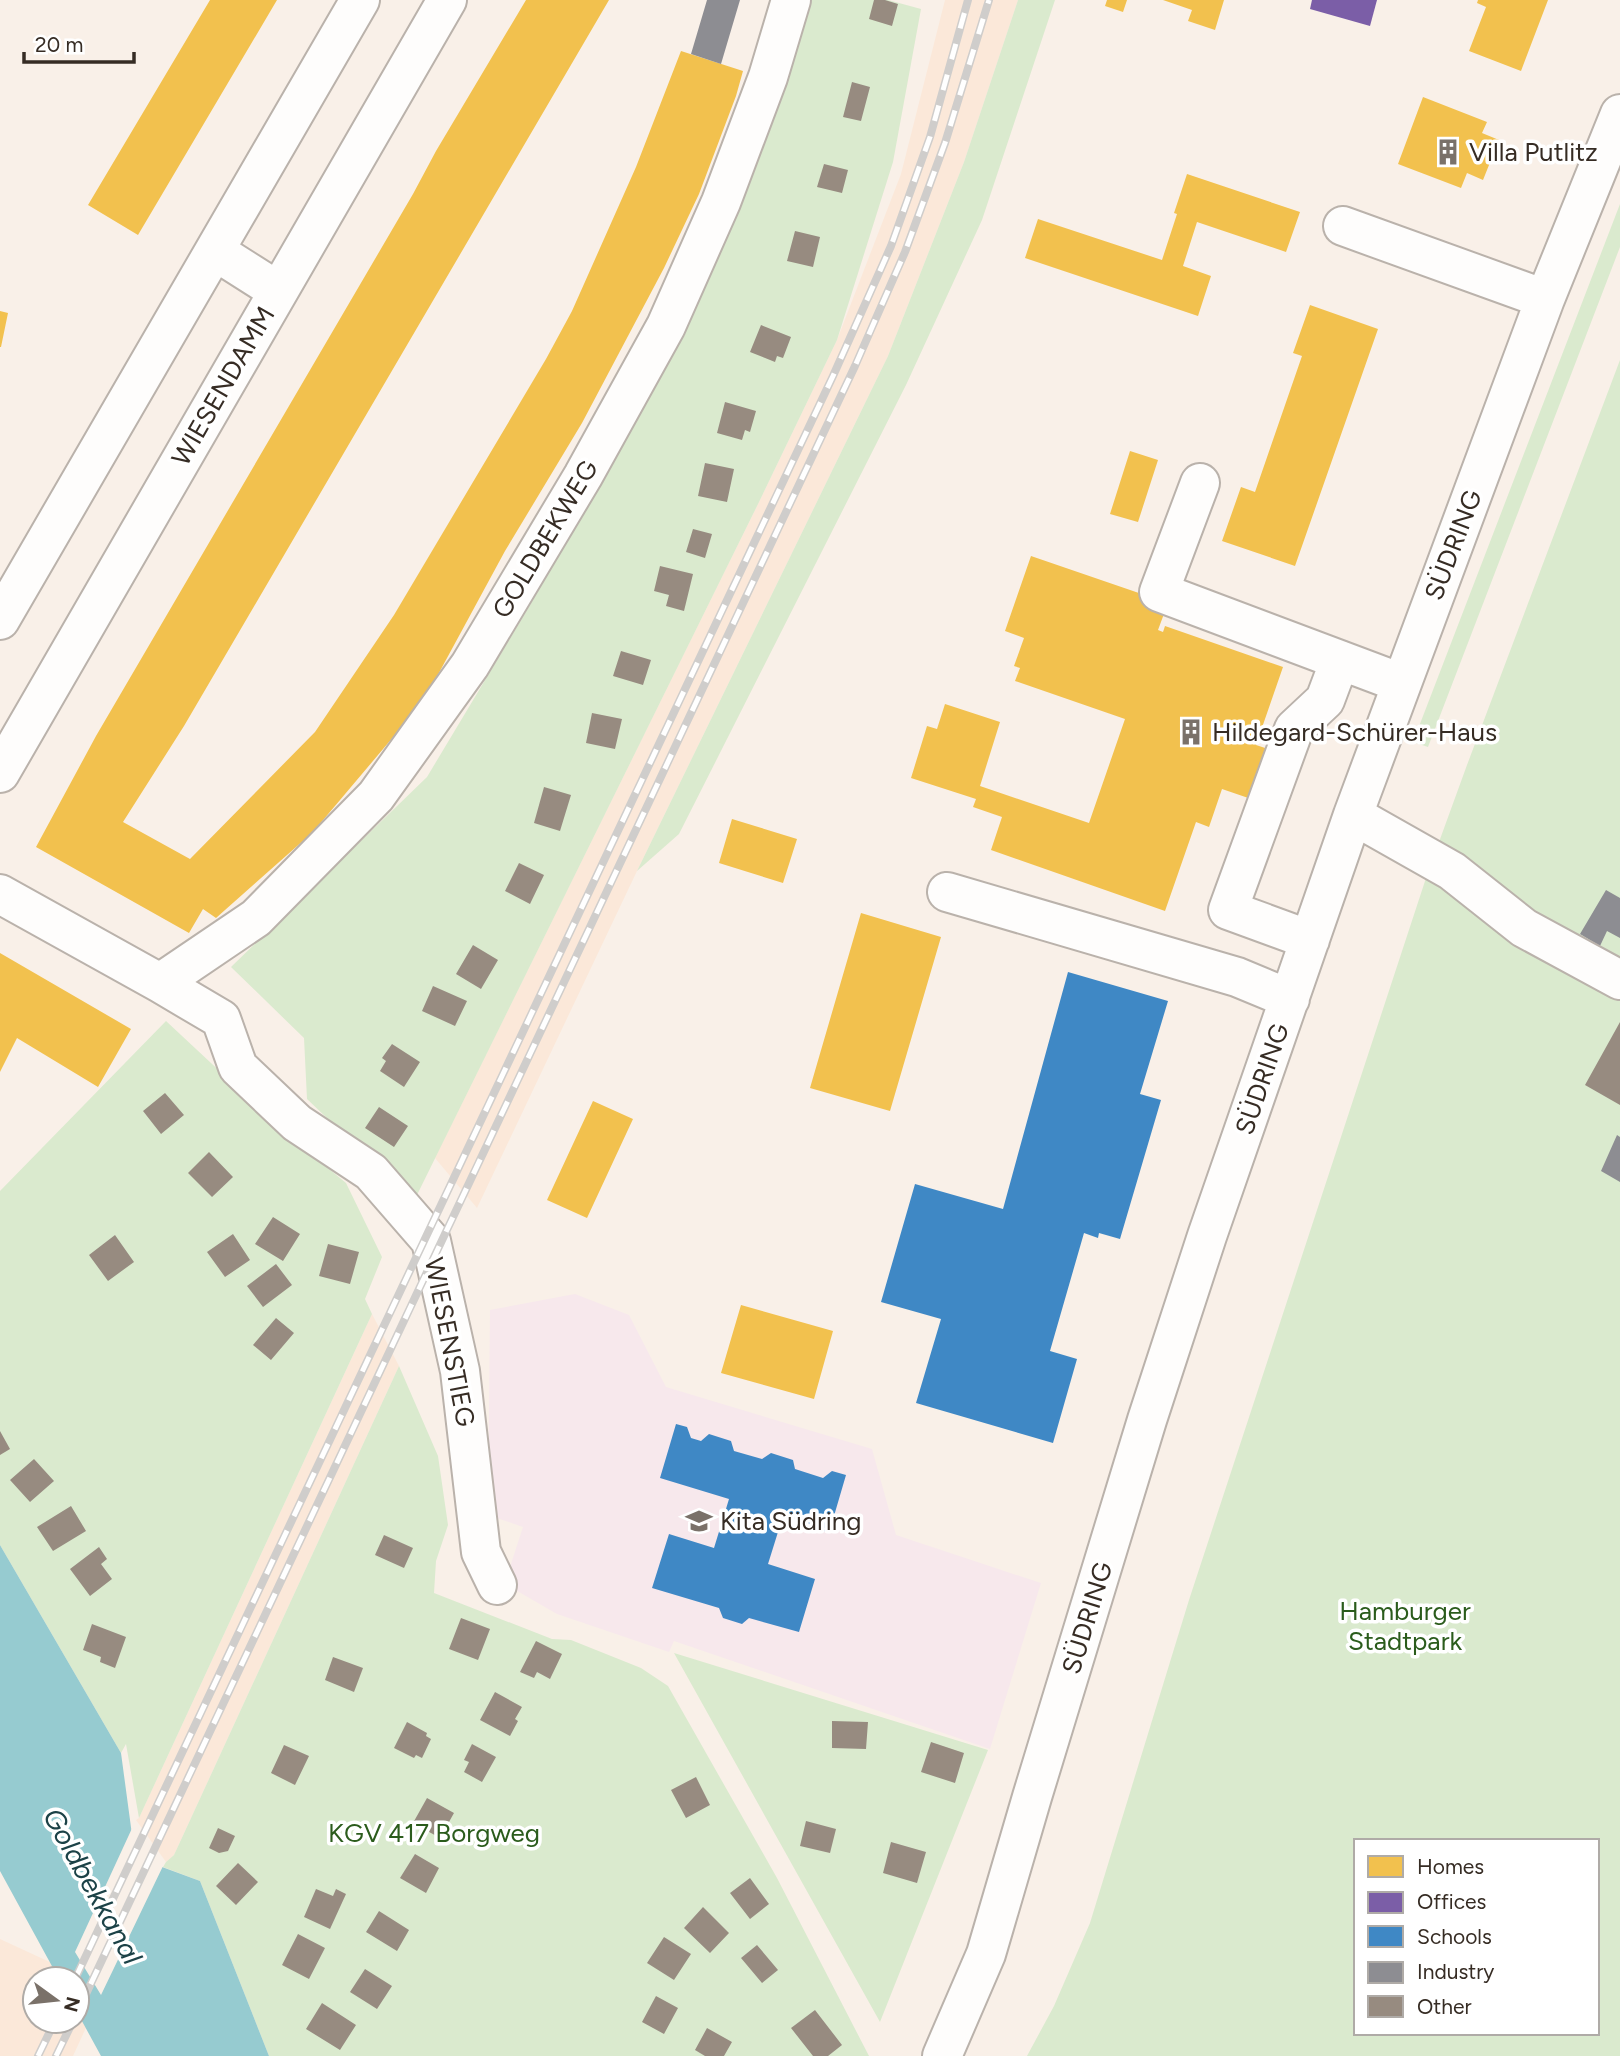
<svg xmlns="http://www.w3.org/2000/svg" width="1620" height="2056" font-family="Figtree,sans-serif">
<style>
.built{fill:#fbe8d9;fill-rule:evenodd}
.education{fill:#f7e8ec}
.green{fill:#daeace;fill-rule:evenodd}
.water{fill:#96cbd0}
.pier{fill:#f9f0e8}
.homes{fill:#f2c14e}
.offices{fill:#7b5ea7}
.schools{fill:#3f88c5}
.industry{fill:#8d8d92}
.building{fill:#978b80}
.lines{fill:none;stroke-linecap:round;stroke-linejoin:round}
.minor-casing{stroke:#bab2ab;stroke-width:42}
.minor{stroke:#fefdfc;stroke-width:38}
.rail-casing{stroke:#cfcdcb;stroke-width:8}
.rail{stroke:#fff;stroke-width:5;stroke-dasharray:16;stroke-linecap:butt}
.labels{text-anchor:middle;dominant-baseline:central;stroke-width:7;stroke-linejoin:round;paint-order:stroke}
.poi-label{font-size:26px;fill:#362c24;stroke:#fff;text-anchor:start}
.street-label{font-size:26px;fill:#362c24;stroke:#fff}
.park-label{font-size:26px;fill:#2b5c1c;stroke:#fff}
.water-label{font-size:28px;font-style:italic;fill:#1c4247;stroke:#fff}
</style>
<rect width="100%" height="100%" fill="#f9f0e8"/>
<path class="built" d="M945,0H1018L964,162L888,356L637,871L477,1208L435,1158L760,500L837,340L901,174Z
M372,1314L399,1366L174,1855L166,1862L136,1820L139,1818Z
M0,1939L67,1970L101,1995L73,2056H0ZM35,1979H77V2021H35Z"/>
<path class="education" d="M575,1294L629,1315L666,1387L872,1449L896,1535L1041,1583L990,1749L674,1641L669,1652L557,1614L512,1588L507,1576L523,1527L488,1515L490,1310Z"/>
<path class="green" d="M807,0H888L921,9L893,162L837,340L760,500L414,1201L307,1099L304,1038L231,967L427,777L530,605L685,334L784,74Z
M1018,0H1055L982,220L906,385L679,834L637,871L888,356L964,162Z
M1620,204V247L1428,747L1413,742Z
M1620,360V2056H1027L1054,2006L1090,1923L1189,1600L1427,875L1467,765ZM1356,1841H1597V2033H1356Z
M166,1021L288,1135L346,1183L382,1257L365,1299L372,1314L139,1818L126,1744L121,1753L0,1545V1191Z
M399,1366L438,1456L448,1525L436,1561L434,1593L552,1639L571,1640L641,1668L668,1686L777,1878L869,2056H269L200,1881L163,1867L166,1862L174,1855Z
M674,1653L988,1750L880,2022Z"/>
<path class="water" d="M0,1545L121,1753L135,1857L200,1881L269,2056H101L77,2012V1979H59L0,1871Z"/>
<path class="pier" d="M134,1824L138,1854L164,1864L101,1995L75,1952Z"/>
<path class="homes" d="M210,0H277L138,235L88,205Z
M526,0H609L184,726L123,822L190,859L315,732L394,615L546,359L572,311L636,167L681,51L743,71L736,96L699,194L664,268L582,423L505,551L434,682L405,723L313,832L216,918L203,909L189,933L36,847L96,736L413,194L436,151Z
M1107,0H1127L1123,12L1105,6Z
M1163,0H1224L1215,30L1188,21L1192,10Z
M1478,0H1548L1521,71L1469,51L1486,7L1477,3Z
M1423,97L1487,122L1482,133L1499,140L1483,180L1467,173L1461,188L1398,164Z
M1187,174L1300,212L1286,252L1197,222L1183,266L1211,276L1198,316L1025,258L1038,219L1162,260L1177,214L1174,213Z
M1310,305L1378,329L1295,566L1222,541L1241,487L1255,492L1302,356L1293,353Z
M0,311L8,313L1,347H0Z
M1130,451L1158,460L1138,522L1110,514Z
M1031,556L1168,603L1158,630L1163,632L1165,626L1283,667L1256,745L1277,752L1260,802L1222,789L1209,827L1196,822L1165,911L991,850L1002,817L973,807L976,799L911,778L927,726L937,729L945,704L1000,722L980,786L1089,823L1125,719L1015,681L1020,668L1014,666L1024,638L1005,631Z
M732,819L797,839L783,883L719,863Z
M861,913L941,937L890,1111L810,1088Z
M0,953L131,1029L98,1087L17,1038L0,1072Z
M593,1101L633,1119L587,1218L547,1200Z
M741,1305L833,1331L814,1399L721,1373Z"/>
<path class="offices" d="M1312,0H1377L1370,26L1310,9Z"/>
<path class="schools" d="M1068,972L1168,1001L1140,1094L1161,1100L1120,1239L1099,1233L1098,1238L1084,1233L1050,1351L1077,1359L1053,1443L916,1403L941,1319L881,1302L915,1184L1003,1209Z
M676,1424L687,1427L691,1438L701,1441L709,1434L731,1441L734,1451L762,1459L771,1453L793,1460L795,1469L823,1478L832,1471L846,1475L829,1533L824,1531L825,1528L783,1516L768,1564L815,1579L799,1632L749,1618L742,1624L723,1618L719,1608L652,1588L669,1534L714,1548L729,1499L660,1478Z"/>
<path class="industry" d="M707,0H740L721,64L691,54Z
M1606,890L1620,898V938L1607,931L1600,946L1580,934Z
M1617,1135L1620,1137V1182L1601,1171Z"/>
<path class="building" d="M874,0H885L898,4L892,26L869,19Z
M852,82L870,87L861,121L843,117Z
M824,164L848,170L842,193L817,187Z
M795,231L820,237L813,267L787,261Z
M761,325L791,337L783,358L777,356L775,362L750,352Z
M725,402L756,411L750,432L745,430L742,440L717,433Z
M705,463L734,469L727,502L698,496Z
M693,529L712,534L705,558L686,552Z
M660,566L693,574L684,611L666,606L669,595L654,591Z
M621,651L651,660L643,685L613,676Z
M592,713L622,719L615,749L586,743Z
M544,787L571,795L560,831L534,823Z
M519,863L544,875L530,904L505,891Z
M473,945L498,960L481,989L456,974Z
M433,986L467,1001L455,1026L422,1011Z
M1620,1022V1105L1585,1085Z
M392,1044L420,1062L404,1087L380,1071L386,1061L382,1058Z
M165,1093L184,1115L161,1134L143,1111Z
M379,1107L408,1126L394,1147L365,1128Z
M209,1152L233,1177L212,1197L188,1173Z
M273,1217L300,1234L283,1261L255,1244Z
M233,1234L250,1260L225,1277L207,1252Z
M115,1235L134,1262L108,1281L89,1255Z
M328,1244L359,1252L350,1284L319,1276Z
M276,1264L292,1285L263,1307L247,1286Z
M276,1318L294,1333L271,1360L253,1345Z
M0,1431L10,1449L0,1455Z
M34,1459L54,1481L30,1502L10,1480Z
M71,1506L86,1531L53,1551L37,1527Z
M384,1535L413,1548L404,1568L375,1555Z
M99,1547L107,1559L101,1564L112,1579L90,1596L70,1569Z
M461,1618L490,1629L478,1660L449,1649Z
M92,1624L126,1637L115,1668L100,1662L101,1657L83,1650Z
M536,1641L562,1654L550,1679L537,1672L534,1678L520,1672Z
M333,1657L363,1668L354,1692L325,1680Z
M495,1692L522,1707L515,1719L518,1721L510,1736L480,1720Z
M832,1721L868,1722L866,1749L832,1748Z
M407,1722L427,1733L426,1736L431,1739L422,1758L416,1755L414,1758L394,1748Z
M931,1742L964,1753L955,1783L921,1772Z
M472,1744L496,1757L482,1782L464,1772L469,1762L464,1760Z
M284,1745L309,1756L295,1785L271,1773Z
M696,1777L710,1805L686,1818L671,1790Z
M427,1798L454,1813L440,1838L413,1823Z
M806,1821L836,1829L830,1853L800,1846Z
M218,1828L235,1836L228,1851L219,1853L209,1848Z
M891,1842L926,1852L917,1883L883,1873Z
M415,1854L439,1868L426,1893L400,1878Z
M238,1863L258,1882L236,1905L216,1886Z
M750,1878L769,1904L750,1919L730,1893Z
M316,1889L333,1896L336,1889L346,1894L330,1929L304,1917Z
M703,1907L729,1933L710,1953L684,1928Z
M379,1911L409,1930L397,1951L366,1932Z
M298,1934L325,1948L309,1979L282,1965Z
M664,1937L691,1954L674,1980L647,1963Z
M757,1945L778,1970L762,1983L741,1958Z
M365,1969L392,1986L377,2009L350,1992Z
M656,1996L678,2008L664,2034L642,2022Z
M322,2003L356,2025L340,2050L306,2029Z
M815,2010L842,2045L828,2056H813L791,2028Z
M707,2028L732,2042L724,2056H705L695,2050Z"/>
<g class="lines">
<g class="minor-casing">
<path id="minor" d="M1343,226L1545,299
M215,251L278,291
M1200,483L1159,592L1401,683
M0,620L360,0
M0,773L447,0
M1353,815L1452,871L1524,928L1620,980
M947,892L1237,977L1290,999
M0,894L160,983L221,1019L238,1067L297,1123L371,1172L431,1241L460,1371L481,1552L497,1585
M1310,940L1228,910L1294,729L1325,700L1340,660
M160,983L256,918L376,796L470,665L583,476L666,326L721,202L768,77L791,0
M942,2056L986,1954L1032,1797L1147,1420L1207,1236L1353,815L1545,299L1620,114"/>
</g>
<use href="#minor" class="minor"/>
<g class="rail-casing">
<path id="rail" d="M75,1979L833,376L891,246L930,137L968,0
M77,2013L855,366L905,252L945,143L989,0
M38,2056L55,2021
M56,2056L73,2021"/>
</g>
<use href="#rail" class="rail"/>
</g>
<defs>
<g id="building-bare" transform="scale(2.1)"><path d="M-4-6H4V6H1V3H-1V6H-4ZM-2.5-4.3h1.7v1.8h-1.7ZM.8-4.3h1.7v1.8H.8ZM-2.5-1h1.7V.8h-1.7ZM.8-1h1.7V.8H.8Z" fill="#7a7169" stroke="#fff" stroke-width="2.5" paint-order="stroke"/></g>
<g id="school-bare" transform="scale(2.1)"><path d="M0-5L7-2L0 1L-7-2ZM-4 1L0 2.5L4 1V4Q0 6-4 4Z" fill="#7a7169" stroke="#fff" stroke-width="2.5" paint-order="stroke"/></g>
</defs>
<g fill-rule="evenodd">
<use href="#building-bare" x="1448" y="152"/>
<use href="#building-bare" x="1191" y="732"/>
<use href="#school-bare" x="699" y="1521"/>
</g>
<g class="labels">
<g class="poi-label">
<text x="1469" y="152">Villa Putlitz</text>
<text x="1212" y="732">Hildegard-Schürer-Haus</text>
<text x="720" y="1521">Kita Südring</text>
</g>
<g class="street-label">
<text transform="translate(223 386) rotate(-60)">WIESENDAMM</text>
<text transform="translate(545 539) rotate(-59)">GOLDBEKWEG</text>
<text transform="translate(1453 545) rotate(-69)">SÜDRING</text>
<text transform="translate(1262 1079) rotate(-71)">SÜDRING</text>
<text transform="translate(450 1342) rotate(79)">WIESENSTIEG</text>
<text transform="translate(1087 1618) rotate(-73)">SÜDRING</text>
</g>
<g class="park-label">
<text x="1405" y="1611">Hamburger<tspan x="1405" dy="30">Stadtpark</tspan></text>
<text x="434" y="1833">KGV 417 Borgweg</text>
</g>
<g class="water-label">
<text transform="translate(93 1886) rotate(61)">Goldbekkanal</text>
</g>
</g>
<rect x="1354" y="1839" width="245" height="196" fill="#ffffff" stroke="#afaba7" stroke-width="2"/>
<rect x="1368" y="1856" width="35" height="21" fill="#f2c14e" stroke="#afaba7" stroke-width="2"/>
<text x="1417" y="1874" font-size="21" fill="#362c24">Homes</text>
<rect x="1368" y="1892" width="35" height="21" fill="#7b5ea7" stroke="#afaba7" stroke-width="2"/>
<text x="1417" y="1909" font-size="21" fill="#362c24">Offices</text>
<rect x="1368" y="1926" width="35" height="21" fill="#3f88c5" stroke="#afaba7" stroke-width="2"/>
<text x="1417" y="1944" font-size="21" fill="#362c24">Schools</text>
<rect x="1368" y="1962" width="35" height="21" fill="#8d8d92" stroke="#afaba7" stroke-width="2"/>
<text x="1417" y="1979" font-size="21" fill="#362c24">Industry</text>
<rect x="1368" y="1996" width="35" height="21" fill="#978b80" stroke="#afaba7" stroke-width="2"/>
<text x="1417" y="2014" font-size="21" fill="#362c24">Other</text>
<g transform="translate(56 2000) rotate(105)"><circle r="33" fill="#ffffff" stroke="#afaba7" stroke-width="2"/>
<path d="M0-5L12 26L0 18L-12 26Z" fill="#7a7169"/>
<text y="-10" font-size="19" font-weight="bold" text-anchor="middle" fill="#362c24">N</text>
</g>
<path d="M24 52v10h110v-10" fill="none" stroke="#362c24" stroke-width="3.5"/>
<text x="35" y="52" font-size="21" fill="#362c24" stroke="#ffffff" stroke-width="5" paint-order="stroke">20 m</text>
</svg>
